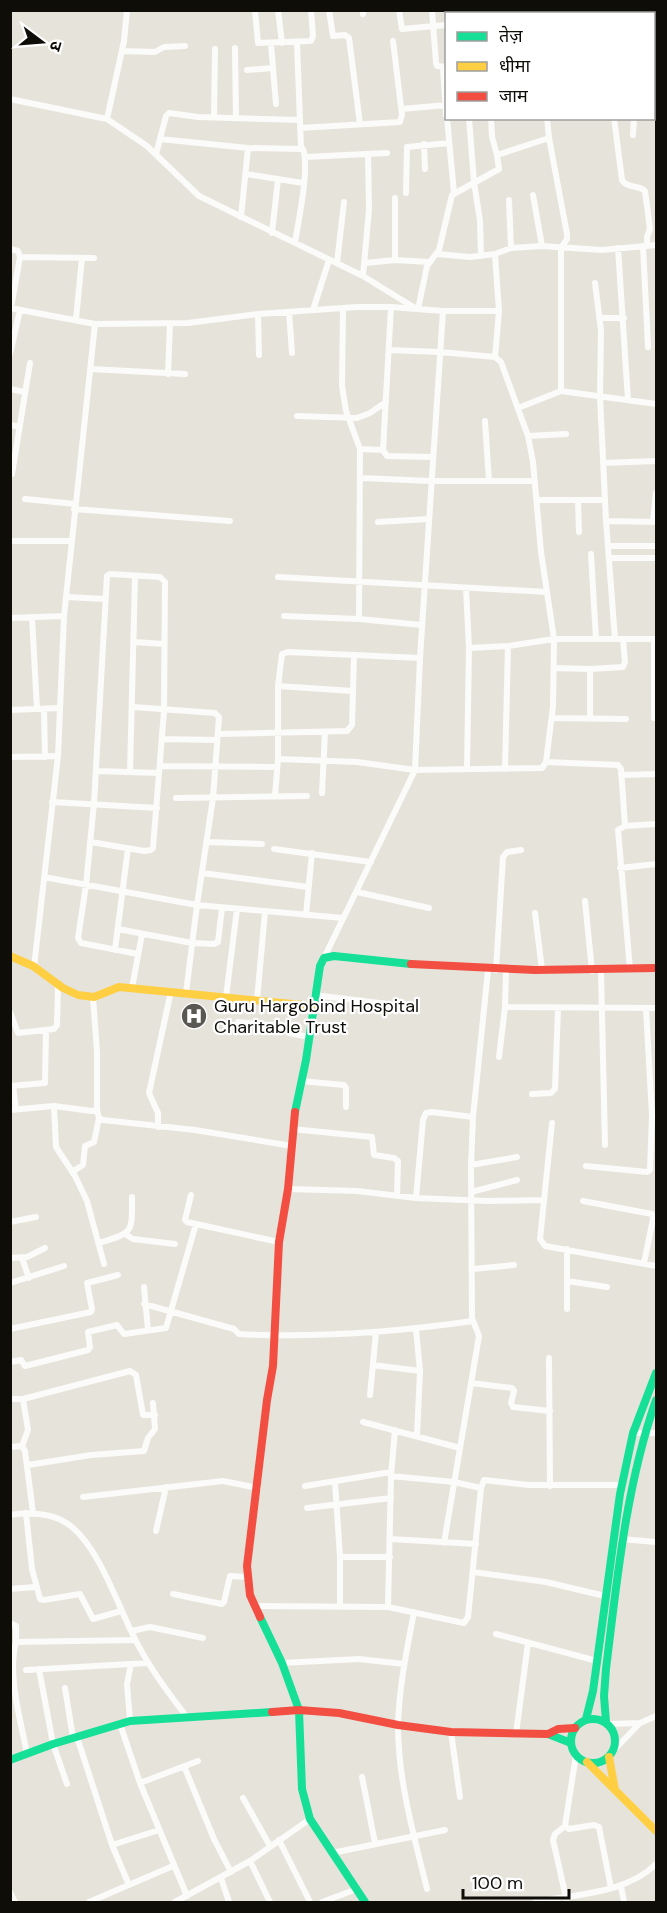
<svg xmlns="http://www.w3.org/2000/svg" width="667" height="1913" font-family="'DM Sans','Noto Sans Devanagari',sans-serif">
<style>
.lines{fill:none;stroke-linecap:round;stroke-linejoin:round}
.street{stroke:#fbfbfa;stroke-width:6}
.fast{stroke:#16e098;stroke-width:8}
.slow{stroke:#ffcf43;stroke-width:8}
.jam{stroke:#f24e42;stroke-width:8}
.labels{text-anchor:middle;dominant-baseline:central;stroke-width:4.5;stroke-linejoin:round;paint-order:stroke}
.poi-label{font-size:18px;fill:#0e0d08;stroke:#fff;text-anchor:start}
</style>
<rect width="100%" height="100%" fill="#e6e3db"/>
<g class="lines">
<path class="street" d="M255,10L258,43L311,41L313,36L311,10
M278,10L282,43
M329,10L333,36L345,35L349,38L360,124
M363,10V14
M399,10L402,29L446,25
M432,10L436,63L437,66L446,67
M547,14V10
M297,42L301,148
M271,44L276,104
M235,48L236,118
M122,51L155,52L164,47L185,46
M654,56H656
M443,67L446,115
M247,70L273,68
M10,99L107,119L147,146L199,196L363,276L415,308
M402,109L446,105
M214,117L215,49
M447,118L454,193
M469,118L474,182L480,221L481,256
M491,118L492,137L497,155
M614,118L622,180C627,189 638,184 645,191L650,229L647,237V246
M107,119L124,41L127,10
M300,128L400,122L402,115L393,41
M633,135L634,118
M160,139L248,148L303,149C310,167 298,223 295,243
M424,144L425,169
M156,154L166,116L169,113L198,117L300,120
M305,157L387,153
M246,174L303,183
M406,193L407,147L449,143
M533,195L542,246
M395,198V260
M509,200L511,248
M241,217L248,148
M272,233L278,179
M643,246L648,347
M618,248L628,400
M10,249L18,251L20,257L11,308
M437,254L470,257L495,254L511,248L542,246L602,250L656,245
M495,254L499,311L495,357
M20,257L94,258
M337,263L344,202
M365,263L395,260L429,262
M363,276L369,209L368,154
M595,283L601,330L600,396L606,521L615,639
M391,307L383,450L387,456L433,457
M10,308L95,324L188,323L258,314L357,307H391L443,311H499
M343,308L342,386L346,411L360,449L359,619
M418,309L427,266L439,250L452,195L499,169L497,155L549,138L547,118
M313,310L329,260
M289,312L292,353
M258,314L259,355
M599,318H624
M76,319L82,258
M10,354L20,310
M91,369L185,374
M168,374L170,324
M10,389L25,392
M561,391L656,404
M518,408L561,391V248L567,239V234L549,138
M297,416L357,418L370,413L386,402
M485,421L489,481
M10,425L20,427
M528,436L566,434
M360,449L383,450
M603,463L656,461
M12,474L30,363
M361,478L431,481H535
M25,499L75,504
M537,500H605
M578,500L579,532
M74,509L230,521
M606,521L656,522
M378,522L429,519
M653,522L656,493
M10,541H72
M609,546H656
M591,554L596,639
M610,558H656
M278,577L547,592
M466,588L469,648
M67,597L105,599
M284,616L359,619L422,625
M32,617L37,709
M10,618L64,616
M134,642L164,644
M554,668L590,669L623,667L625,662L623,639
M278,686L352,691
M133,707L215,713L219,717L213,798L197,905L186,993
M44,709L45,757
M10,710L60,708
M552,718L626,719
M654,718V639
M590,719V669
M219,734L347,731L352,725L354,656
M162,739L217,740
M10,757L58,756
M278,759L357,762L415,770L420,658L443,311
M546,762L618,765L621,769L625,826L656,824
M160,766L277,767
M467,769L469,648L508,646L554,639H656
M505,769L508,646
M96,771L159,773
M130,772L135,577
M621,775L656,774
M322,793L325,732
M275,796L278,759V686L282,654L288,652L420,658
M176,798L307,796
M52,802L157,808
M625,826L618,830L630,969
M91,842L144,851L151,850L153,848L164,711L165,582L160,577L110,574L107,576L94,803L86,885L78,938L81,943L138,954
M207,842L262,844
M274,849L371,862
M620,868L656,864
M202,873L308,887
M44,877L197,905L343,918
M357,892L429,908
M585,901L592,971
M535,913L542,970
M306,915L312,853
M118,929L192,943L214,944L218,942L222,908
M115,950L128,848
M324,958L415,770L542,768L546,762L553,706L554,639L541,552L533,462L528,436L501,362L495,357L440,352L390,350
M34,967L58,756L64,616L95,324
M496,970L503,857L507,852L521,850
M601,971L605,1145
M132,988L142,934
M314,995L412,1007
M226,997L237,909
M257,1000L265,912
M505,1007L656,1008
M10,1012L18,1033L54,1029L57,1025L58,985
M238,1022L289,1027V1033L309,1037
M499,1057L505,1007L506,971
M301,1081L344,1085L346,1088V1107
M10,1086L45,1083L46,1031
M13,1086L16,1110
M532,1094L551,1093L555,1089L558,1009
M54,1106L56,1147L75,1176L87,1201L104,1264
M10,1110L54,1106L92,1111L97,1110V1052L93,997
M97,1110L99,1118L103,1120L195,1130L292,1146
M552,1123L540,1239L545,1246L656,1266
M158,1127V1113L149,1093L171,991
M292,1129L372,1137L374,1155L394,1158L398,1161L397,1196
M471,1165L517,1157
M586,1166L647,1172L650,1170L652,1115L646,1009
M72,1172L83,1165L85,1146L94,1142L99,1118
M288,1189L357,1191L416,1198L487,1201L544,1200
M471,1192L517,1180
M191,1195L185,1220L187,1222L279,1242
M416,1198L423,1120L426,1113L432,1112L473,1117
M583,1201L652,1214L653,1219L644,1263
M10,1222L36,1217
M125,1234L133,1239L175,1244
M99,1243C134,1232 132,1233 132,1197
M10,1258L27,1257L45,1248
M22,1258L29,1278
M473,1269L514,1265
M567,1281L607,1287
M10,1283L64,1266
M144,1287L148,1330
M144,1304L234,1329L239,1334C317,1338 396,1332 473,1321
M567,1309V1249
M10,1329L91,1312L92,1309L87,1283L118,1275
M416,1329L420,1371L417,1436
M549,1358L550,1486
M10,1362L21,1360L25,1366L88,1350L90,1347L88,1332L117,1325L124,1334L166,1328L196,1224
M373,1365L420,1371
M471,1383L512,1388L514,1391L511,1403L513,1407L550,1411
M370,1395L376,1332
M10,1399H23
M363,1422L460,1448
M633,1433H656
M22,1446L28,1430L23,1399L130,1371L136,1375L143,1415H155
M10,1447L22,1446L25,1451L33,1513
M28,1465L91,1455L144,1451L148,1438L155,1429L153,1403
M391,1476L454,1482L481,1488
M335,1482L340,1557V1606
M305,1486L391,1472
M83,1497L223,1481L258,1488
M307,1508L391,1498
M26,1513L32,1569L40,1599L44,1600L80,1594L93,1619L121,1611
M10,1515C31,1512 55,1513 72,1527C100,1550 118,1606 135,1639C149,1667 167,1691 186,1716
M156,1531L166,1487
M390,1539L476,1544
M621,1539L656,1542
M444,1543L479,1336L472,1318L471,1165L473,1117L488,970
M340,1557H390
M473,1572L546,1582L605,1596
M10,1589L35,1587
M173,1594L222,1604L224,1602L230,1576L247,1577
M255,1606L388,1607L464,1623L468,1617L481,1488L484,1480L529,1485H622
M388,1607L391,1476L395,1430
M414,1612C407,1649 399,1687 398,1726C398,1780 414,1836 427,1889
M10,1623L16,1626V1642
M131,1631L150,1627L203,1638
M496,1634L597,1661
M282,1663L359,1659L404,1664
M39,1669L53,1744L67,1784
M26,1670L148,1663
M65,1688L73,1738
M130,1721L127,1684L131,1664
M120,1724L140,1783L187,1896
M609,1724L640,1723
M451,1732L460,1797
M516,1734L528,1643
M77,1737L112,1845L129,1885
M613,1751L640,1723L656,1716
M27,1754C21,1721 7,1676 16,1642L135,1640
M576,1755L565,1826L569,1829L594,1825L599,1827L611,1888
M184,1766L214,1839L231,1872
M362,1777L375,1843
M140,1783L198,1761
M243,1798L270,1846
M565,1826L555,1834L553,1840L567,1902
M279,1840L310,1902
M112,1845L159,1830
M332,1853L445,1830
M250,1861L270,1902
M221,1878L229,1902
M621,1886L624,1902
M10,1892L15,1902
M89,1902L173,1866
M175,1902L250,1861L310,1819
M322,1902L357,1889
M535,1902C575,1894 626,1894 656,1864"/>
<path class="fast" d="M295,1112L306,1060L320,966L324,958L334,956L411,964
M260,1617L282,1663L299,1710L302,1789L310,1819L365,1902
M571 1741a22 22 0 1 1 44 0a22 22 0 1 1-44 0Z
M586,1719L593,1691L620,1494L633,1433L656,1373
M606,1722L604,1696L606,1669C617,1579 626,1486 656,1400
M548,1734L571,1743
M10,1760L53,1744L130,1721L272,1712"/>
<path class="slow" d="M10,956L33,966L63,988L78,995L94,997L119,987L313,1006
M609,1757L615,1790
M587,1762L656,1831"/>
<path class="jam" d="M411,964L535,970L656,968
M260,1617L250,1595L247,1566L267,1400L273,1366L279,1242L288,1189L295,1112
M272,1712L299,1710L339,1713L398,1725L451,1732L548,1734L558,1729L575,1728"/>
</g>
<defs>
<g id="hospital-disc" transform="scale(1.35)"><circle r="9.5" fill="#5a5852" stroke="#fff"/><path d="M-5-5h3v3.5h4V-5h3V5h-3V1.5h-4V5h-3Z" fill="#fff"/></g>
</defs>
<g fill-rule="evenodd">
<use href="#hospital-disc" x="194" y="1016"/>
</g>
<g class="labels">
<g class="poi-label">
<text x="214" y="1006">Guru Hargobind Hospital<tspan x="214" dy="21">Charitable Trust</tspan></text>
</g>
</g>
<rect width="667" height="1913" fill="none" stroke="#0e0d08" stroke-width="24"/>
<rect x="445" y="12" width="210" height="108" fill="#ffffff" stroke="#9f9e9c" stroke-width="1.5"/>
<rect x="457" y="32" width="30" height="9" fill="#16e098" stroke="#9f9e9c" stroke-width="1.5"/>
<text x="499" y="42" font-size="18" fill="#0e0d08">तेज़</text>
<rect x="457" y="62" width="30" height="9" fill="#ffcf43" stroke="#9f9e9c" stroke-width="1.5"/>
<text x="499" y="72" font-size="18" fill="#0e0d08">धीमा</text>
<rect x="457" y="92" width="30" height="9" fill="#f24e42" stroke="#9f9e9c" stroke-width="1.5"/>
<text x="499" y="102" font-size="18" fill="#0e0d08">जाम</text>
<g transform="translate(42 42) rotate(106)" stroke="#ffffff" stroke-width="4.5" paint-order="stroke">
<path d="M0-4.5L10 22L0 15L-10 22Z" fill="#0e0d08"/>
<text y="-9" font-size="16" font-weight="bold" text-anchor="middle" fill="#0e0d08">उ</text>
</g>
<path d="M463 1889v9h106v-9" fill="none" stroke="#0e0d08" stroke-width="3"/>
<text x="472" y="1889" font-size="18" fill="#0e0d08" stroke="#ffffff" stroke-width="4.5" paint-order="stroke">100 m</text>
</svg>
